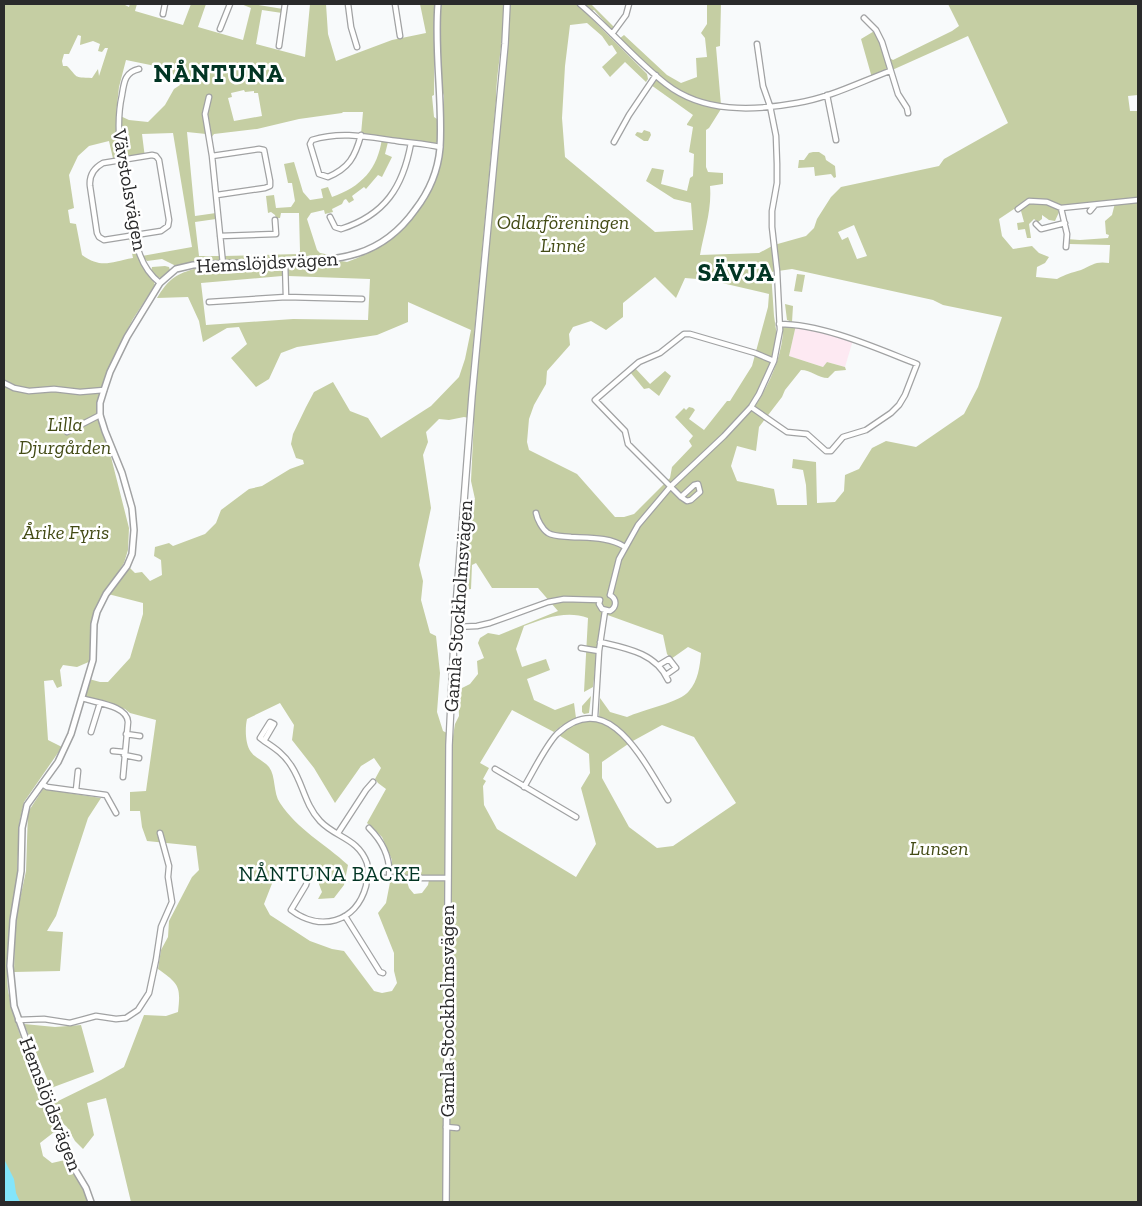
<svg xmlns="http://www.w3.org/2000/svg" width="1142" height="1206" font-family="'Zilla Slab',serif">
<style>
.commercial{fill:#fde9f2}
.green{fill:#c5cea3;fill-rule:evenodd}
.water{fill:#83e5fb}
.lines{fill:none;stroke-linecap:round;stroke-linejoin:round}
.minor-casing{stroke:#a1a2a3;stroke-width:7}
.tertiary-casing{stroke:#a1a2a3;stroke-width:8}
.secondary-casing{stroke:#a1a2a3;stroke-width:8}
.minor{stroke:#fff;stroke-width:4.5}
.tertiary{stroke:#fff;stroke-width:5}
.secondary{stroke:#fff;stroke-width:5.5}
.labels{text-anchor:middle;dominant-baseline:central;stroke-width:5;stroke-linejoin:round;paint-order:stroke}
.street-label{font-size:20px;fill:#2a2a2b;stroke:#fff}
.park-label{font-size:20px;font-style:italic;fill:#434b15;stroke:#fff}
.neighbourhood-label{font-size:21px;letter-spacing:1px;fill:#023524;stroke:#fff}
.district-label{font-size:25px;font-weight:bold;letter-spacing:1px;fill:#023524;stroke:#fff}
</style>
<rect width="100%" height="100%" fill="#f8fafb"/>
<path class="commercial" d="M796,325L853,340L845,367L827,362L823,367L789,356Z"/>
<path class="green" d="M4,4H123L129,7L130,4H137L135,11L183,25L191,4H206L198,27L243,40L251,8L241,4H252L283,9L282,13L262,10L256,44L305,57L310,4H326L328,34L336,61L392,40L426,33L420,4H435L434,95L432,96L434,117L437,119L438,141L435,144L389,138L385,154L392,157L382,177L378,175L366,189L364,187L352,196L354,200L349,203L346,199L344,200L342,204L332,209L333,212L325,214L324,210L311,213L307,219L317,250L320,253L330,255L333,258H314V256H305V254L291,257L290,259L228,261L224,259V256L298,254L300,251L299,213H281L280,218H276L275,215L271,212L268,213L266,196L274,195L276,208L291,207L295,201L292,183H288L284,164L294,162L303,192L310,200L323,198L321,189L328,187L332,197C361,187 378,169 382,138L361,134L363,112H343L342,113L299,119L257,129L214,134L211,138L206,134L187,132L195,216L216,213V219L195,222L199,256H220L219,261L216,262H198L176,266L162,259L147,261L142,256L192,247L173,133L142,134L145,158L114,163L109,141L89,146L78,156L69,175L74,208L68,210L70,223L76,224L82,255C102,269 110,262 133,258L129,239L131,238C137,244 136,254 140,261C144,270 153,276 155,285L133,319L121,342L109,369L100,396L106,443L103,444L111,457L129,528L128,550L124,563L96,606L92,619L91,661L77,667L63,665L60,670L62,686L57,688L53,680L44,681L48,740L62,747L24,802L19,824L17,881L10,917L7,977L8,991L14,1016L21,1038L47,1107L58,1129L40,1143L43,1156L52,1163L65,1160L68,1158L91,1202H4ZM78,35L81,36L80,45L93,41L100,44L98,51L102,52L105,48H108L99,76L98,69L92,78C72,77 79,78 67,66H63L62,61L64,54H69ZM126,60L170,69L180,85L174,89L165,105L148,122L129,120L116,114L119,87ZM244,90L245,92L254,91V93H258L262,116L234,121L228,98L232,97L231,93Z
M440,4H503V6C505,38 496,68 496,101L472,358L479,356L481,316L509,4H577L647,74L648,79L646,82L625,62L610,77L602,67L617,53L612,45L609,46L602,36L587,23L570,25L565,66L562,118L565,157L655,232L693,230L691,203L674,199L646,181L652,168L664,170L661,184L687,191L690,178L693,176L694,154L689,152L693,127L687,125V124L693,115L651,85L655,81L657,80C677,96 696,104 721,109L709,128L706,130V167L708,172L723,173V184L710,186C712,210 704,232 700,255L759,253L774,245L806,236L814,228L817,219L831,197L841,187L939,166L944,159L1008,123L968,36L890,71L872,78L861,39L876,30L888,57L893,60L952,31L959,26L948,4H1138V95L1128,96L1130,111H1138V1202H131L106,1098L87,1103L94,1135L83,1149L75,1141L67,1127L58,1119L52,1104L101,1080L124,1067L144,1015L166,1016L178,1012C181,986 179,984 158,969L161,950L168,937L169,921L192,877L199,870L196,846L147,841L142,827L140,811H130V792L146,791L156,720L130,713L125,709L84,697L89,679L100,682H108L130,658L143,614V603L108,594L129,567L135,573L142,572L150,581L162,575L161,560L154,556L155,547L169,543L173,546L205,534L216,523L221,510L249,489L262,486L290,469L304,464L303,460L296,458L291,444L293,434L306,407L314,392L333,382L350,411L368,418L381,438L431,406L459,377L465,359L471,330L408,302V322L377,335L297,347L281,353L269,379L256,387L231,358L247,344L239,327L227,328L203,342L199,321L188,297L157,298C168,280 174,275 194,269L280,265L282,270V276L201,283L206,325L293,319L368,320L370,279L288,276V269L291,266C300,266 311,268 320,267C329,266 337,259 347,262C384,249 416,224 432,187C437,176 438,165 441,153C442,149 444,147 444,142L442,140L444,96L441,87L439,34ZM1115,203L1112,215L1105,221L1106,234L1109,235L1108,238L1080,240L1066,239V242L1069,244L1110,245L1109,263C1095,261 1093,265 1081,270C1071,273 1066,274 1057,279L1036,277L1037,267L1045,263L1049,257L1039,253L1032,246L1013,249L1002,236L999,219L1014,209L1021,211L1024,222L1017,223L1018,230L1025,229L1027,238H1031L1029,224L1034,219L1038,222L1042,219V215L1049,220L1055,221L1060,210ZM854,225L867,256L857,259L848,237L842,240L838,232ZM792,269L933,300L943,305L1002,317L978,387L964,414L916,447L886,441L872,448L859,469L845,475L844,491L835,502L817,503L816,462L793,459L792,468L803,470L806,485L807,505H777L774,489L737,481L731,466L737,446L756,451L759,427L782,397L785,390L801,370C811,370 818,378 828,378L835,371L846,370L845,367L827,362L823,367L789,356L796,325H783C784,353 769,385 754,408L748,407L756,394L772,359L777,336L774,316L771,272ZM655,277L676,298L685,278L709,280L769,294L768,307L752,366L730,401H727L704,430L689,419L695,410L693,408L689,407L686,410L684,408L675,417L693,436L689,441L692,446L672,467L670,478L634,514L624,517H615L577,474L529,450L527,442L529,419L534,405L546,384L547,371L570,345L569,334L573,327L591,321L606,330L623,317V303ZM464,417L474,419L471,481L475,499L469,503L462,582L465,590L471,589L472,565L476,563L492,588H538L558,611L499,635L488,633L480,638L478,643L484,658L477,661L478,674L470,684L458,690L459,716L455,724L453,736L443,731L437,712L440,673L436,636L430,633L421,600L423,581L419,565L431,508L423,455L428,442L426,432L439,419L449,420ZM602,613L663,635L667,654L671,659L688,647L701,653C700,666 698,681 689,691C681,702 642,710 627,717L610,712L600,698L599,717L601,720L586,722L581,720L557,734L589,754L590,773L581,788L596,844L576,877L497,829L484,805L483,786L486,781L483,779L489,768L480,763L512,710L554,732L561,726L576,718L574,703L555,710L534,700L527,679L550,670L546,659L522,667L516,649L524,626C545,618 567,610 588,618L584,692L593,687ZM280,703L294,725L292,740L314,768L335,803L361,766L374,758L381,768L375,779L378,783L386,789L367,823L382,837L392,860V872L386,903L378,913L394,953V971L397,983L392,991L382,993L374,991L344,951L332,949L310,941L270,915L264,904L273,881L285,865C313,863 313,868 322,892L318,899L334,898L344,885L348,865C325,844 297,829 280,803C273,793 276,776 269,767C264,761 255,758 251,752C245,744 245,728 247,719ZM662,725L694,737L736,803L673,846L657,848L629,827L602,778V762L631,742ZM405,875H430L428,885L422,893L414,894L409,888Z
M583,4H591L616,29L613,30L609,29L610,28L594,10L592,11Z
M707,4H721L720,46L716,47L721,105C673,96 652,70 619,39L624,35L667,75L681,83L697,77L696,58L707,57L705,38L701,33L707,24Z
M644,130L650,132L651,135L648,141H644L635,135L637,132L642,133Z
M813,152H819L825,156L826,160L835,166L836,177L834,178L831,174L815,176L814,167L798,168L799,160H804L809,153Z
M165,266L169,267L170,270L161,278L155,277L151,271L152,267Z
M797,274L805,275L802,292L794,291Z
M785,304L793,306L792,322L787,320Z
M635,368L650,384L665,371L671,376L659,396L649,388L644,389L630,372Z
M591,696L589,713L584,714L582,712V706Z
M43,789L101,798L88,818L56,916L47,931L63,932L60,971L14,972L15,922L26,871L28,812Z
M24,1024L55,1027L81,1025L94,1072L51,1088Z"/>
<path class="water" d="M4,1159L14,1179L16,1193L20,1202H4Z"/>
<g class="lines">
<g class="minor-casing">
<path id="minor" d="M348,4L351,27L357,47
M395,4L400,36
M580,4C610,29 635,60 666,84C703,113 753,111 797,103C829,98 860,82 890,71
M163,14L165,4
M864,18L876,30L882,42L898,94L907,108L908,113
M220,29L230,4
M612,34L626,15L629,4
M279,46L285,4
M139,69C125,72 124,82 122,95C114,131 123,166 129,202C132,220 134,239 140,255C144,266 151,276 160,283
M827,95L836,140
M209,97L205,114L212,156L223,264
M361,135C355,157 349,168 328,177L319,174L310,144L312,140C341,131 368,137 397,141C411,143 426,144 440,147
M614,142L629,115L656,75
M152,155L156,156L159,160L169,220L168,226L161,231L104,240L99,237L97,233L90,186C89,176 94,168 103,163Z
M212,156L259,149L264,150L270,181V186L265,188L217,195
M1061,208L1067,234L1066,247
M1018,209L1029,201L1047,202L1061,208L1138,200
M1090,211L1095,205
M330,217L335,227L341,229C385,215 403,187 411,143
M1036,224L1041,229L1065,223
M220,236L276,234L275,220
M285,262L286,297
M209,302L286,297L362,299
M4,383L14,388L29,391L54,389L80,392L104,390
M751,407L787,432L807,434L826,451H831L843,437L866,430L891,413L899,405L905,395L917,364C876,348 823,324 779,324
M67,432L100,415
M681,497L687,501L691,500L700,492L698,484L694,485L681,497L628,444L625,431L595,400L639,362L660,353L684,334H690L755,353L774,361
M536,513C537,519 542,529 548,533C555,537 564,536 571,537C589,538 610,537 625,547
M610,595L619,559L638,525L671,486L724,436L751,407L759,394L774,361L780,330L777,271L772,227V211L777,183V164L776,136L770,106L763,86L757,44
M600,600L599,604L602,609L610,611C617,607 617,599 610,595
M455,627L477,626L490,623L548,602L564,599L600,600
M600,642C626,648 656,653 668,680
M581,648L599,651
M659,665L669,659L676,668L666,675
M82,698C95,703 127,705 128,722L123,777
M595,717L599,651L605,611
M91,732L100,703
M126,734L140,736
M264,741L260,738L270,722L274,724L264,741C275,748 285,755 292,767C303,784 305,805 320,821C336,838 358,838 367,863C369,870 367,879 366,886C356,923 320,932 291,910L306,885L308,878
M113,751L124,752
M124,755L139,758
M495,769L576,817
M42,784L47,787L106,795L116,813
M524,787C533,772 546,745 557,734C609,685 644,763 668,800
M76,790L78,771
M369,828C383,842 391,858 389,878
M338,833L366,790L373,782
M368,878H448
M345,916L380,972L383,973
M18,1020L44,1019L70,1023L96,1016L116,1019L126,1018L138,1010L149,993L156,960L161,927L172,902L168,877L169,866L160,833
M446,1127L457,1128"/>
</g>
<g class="tertiary-casing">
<path id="tertiary" d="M91,1202L86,1188L68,1158L14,1006L10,966L13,920L21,871L22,828L27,805L58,762L71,734L93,660L94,624L97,612L106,594L127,566L132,554L134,530L132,508L122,473L105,431L100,415V403L104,390L110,372L127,337L160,283L176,269L193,265C223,263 254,263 284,262C338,260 380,259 415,210C429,192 438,171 440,148C443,100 434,52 438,4"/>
</g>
<g class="secondary-casing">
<path id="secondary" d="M446,1202L449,745L455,619L472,396L505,44L507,4"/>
</g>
<use href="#minor" class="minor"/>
<use href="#tertiary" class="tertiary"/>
<use href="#secondary" class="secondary"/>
</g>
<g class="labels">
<g class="street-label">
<text transform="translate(130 190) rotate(80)">Vävstolsvägen</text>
<text transform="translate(267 262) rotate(-3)">Hemslöjdsvägen</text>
<text transform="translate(458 606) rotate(-86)">Gamla Stockholmsvägen</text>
<text transform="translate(447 1011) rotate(-90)">Gamla Stockholmsvägen</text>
<text transform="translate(51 1104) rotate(69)">Hemslöjdsvägen</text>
</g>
<g class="park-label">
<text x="563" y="222">Odlarföreningen<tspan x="563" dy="23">Linné</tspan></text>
<text x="65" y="424">Lilla<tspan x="65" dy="23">Djurgården</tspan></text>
<text x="66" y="532">Årike Fyris</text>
<text x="939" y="848">Lunsen</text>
</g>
<g class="neighbourhood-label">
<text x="330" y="873">NÅNTUNA BACKE</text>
</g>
<g class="district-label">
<text x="219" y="73">NÅNTUNA</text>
<text x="736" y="272">SÄVJA</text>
</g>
</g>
<rect width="1142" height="1206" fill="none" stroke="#2a2a2b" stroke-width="10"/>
</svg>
